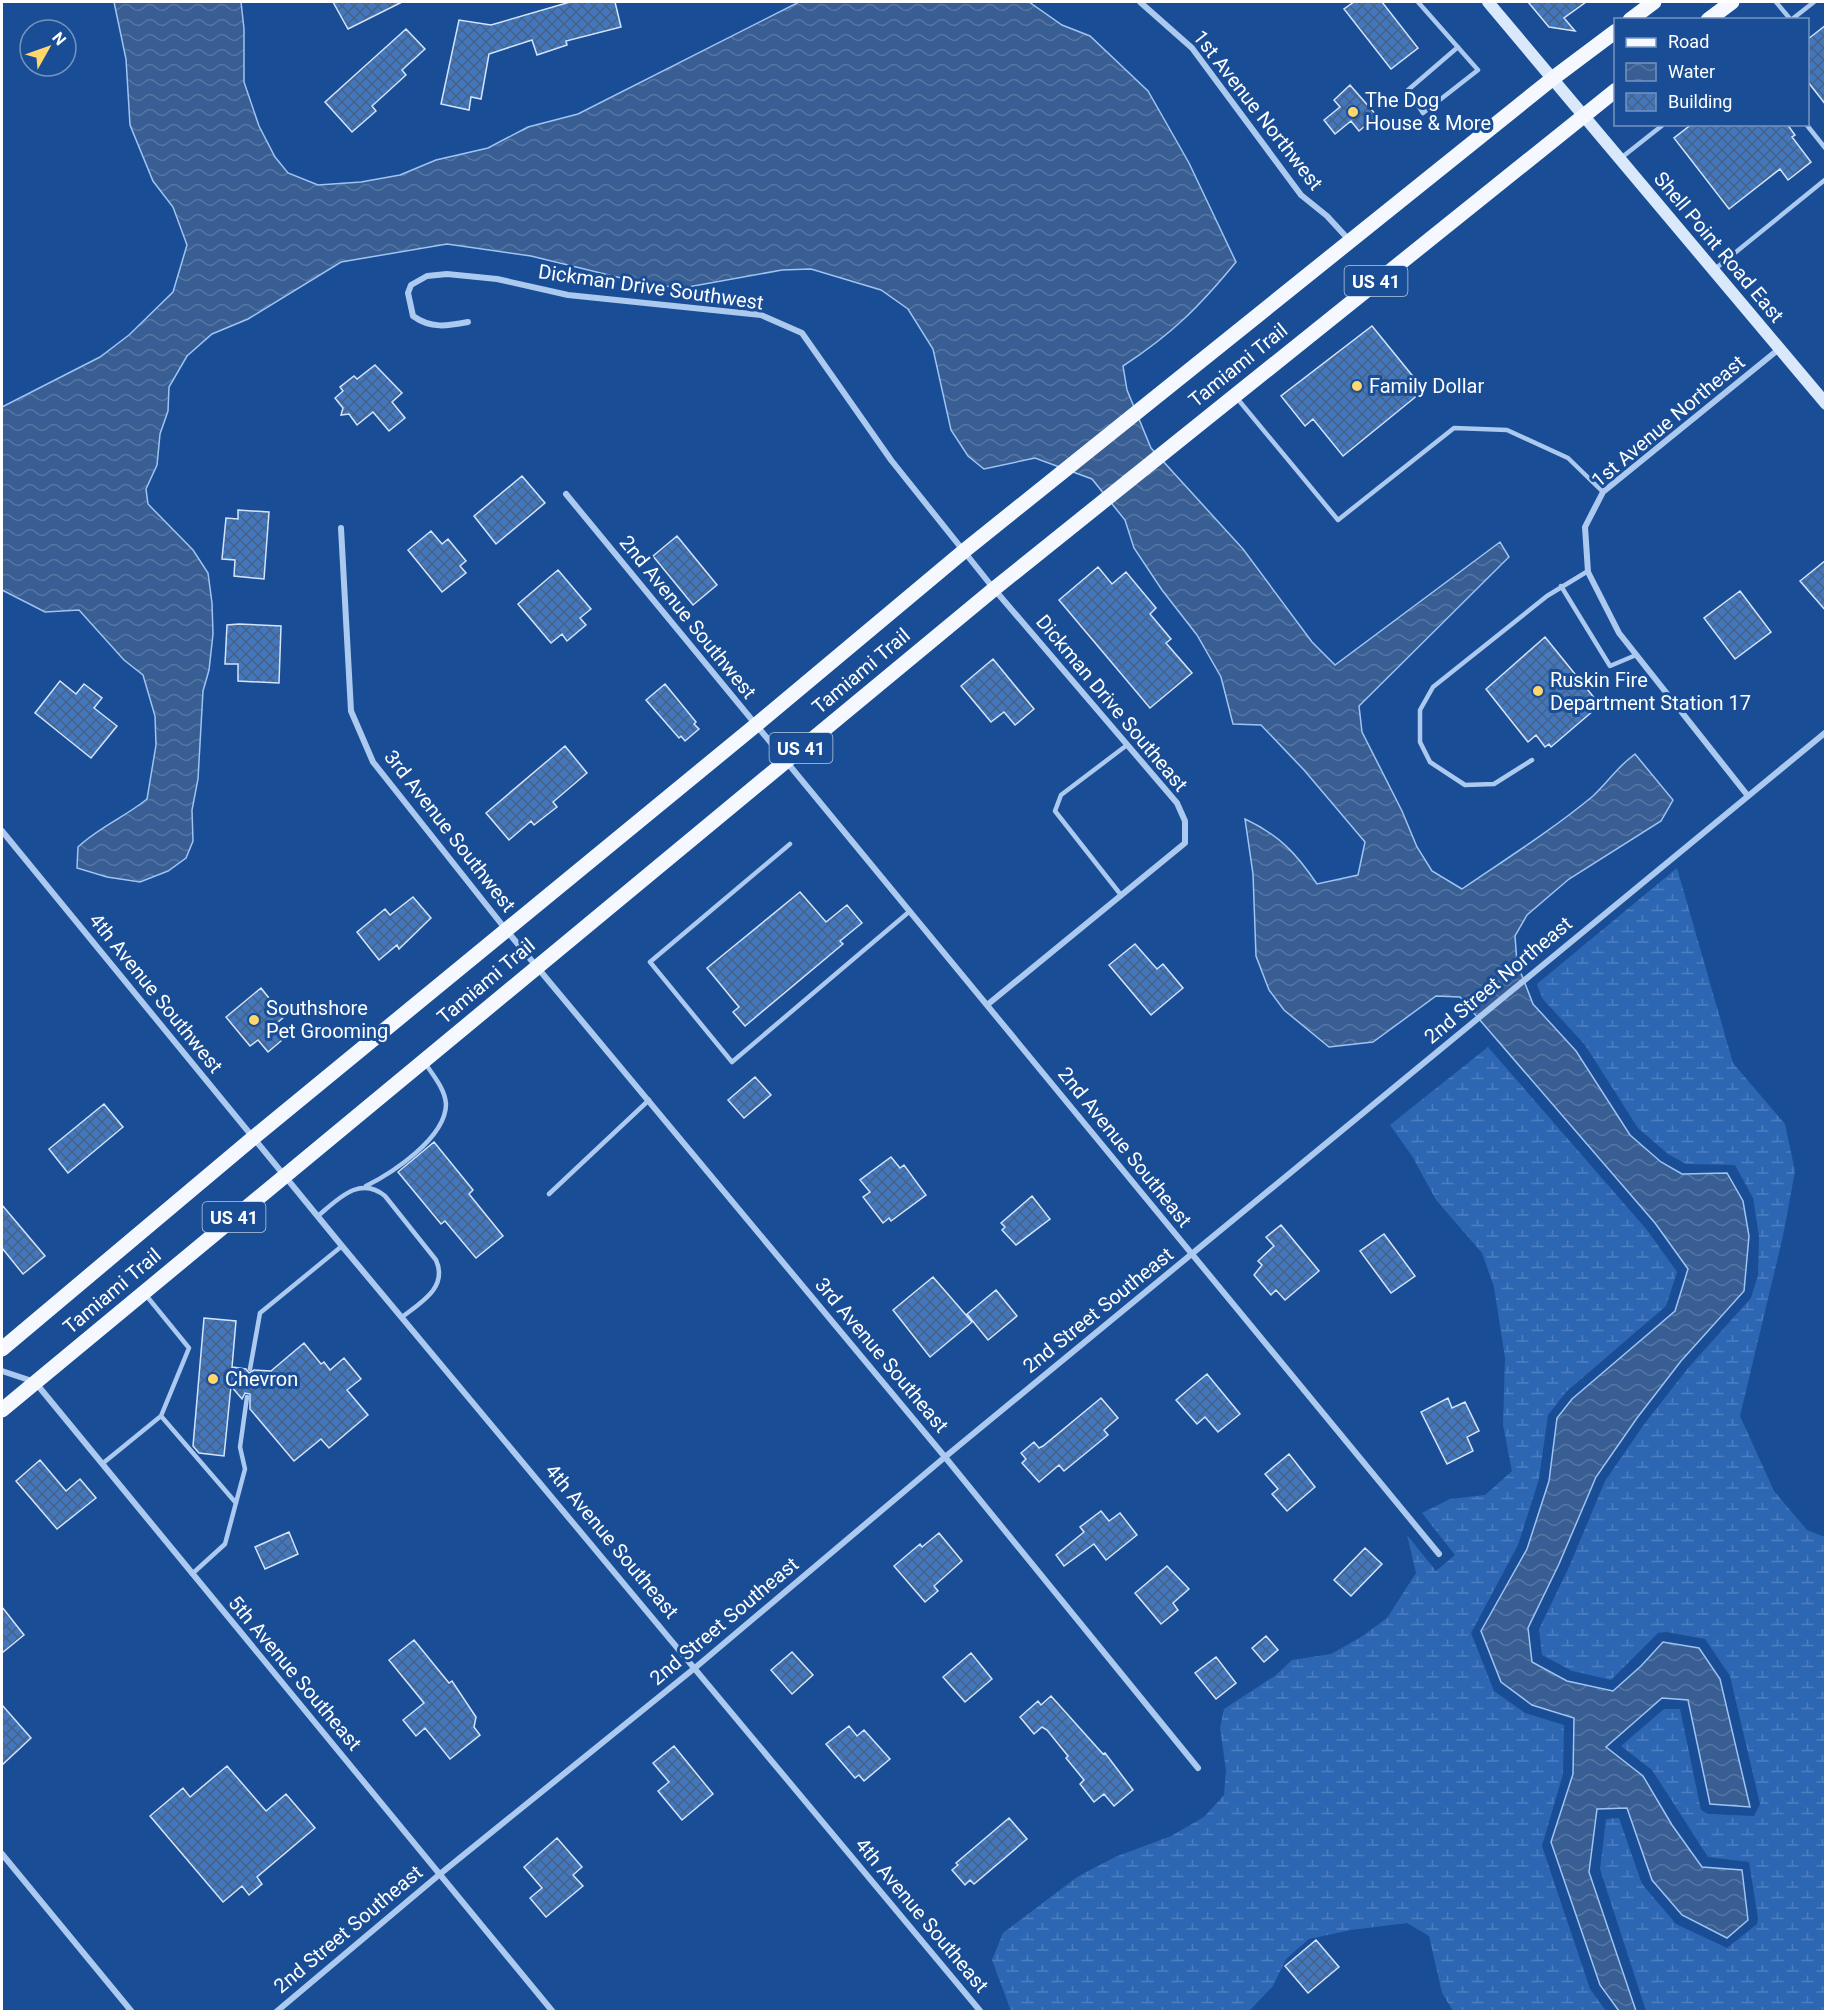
<svg xmlns="http://www.w3.org/2000/svg" width="1827" height="2013" font-family="Roboto,sans-serif">
<style>
.wetland{fill:url(#wetland-marsh)}
.water{fill:url(#water-waves);stroke:#9fc4f3;stroke-width:1.5}
.building{fill:url(#building-cross-hatch);stroke:#d3e4fb;stroke-width:1.5}
.lines{fill:none;stroke-linecap:round;stroke-linejoin:round}
.lane{stroke:#acc9f0;stroke-width:4.5}
.street{stroke:#acc9f0;stroke-width:6}
.secondary{stroke:#dae8fb;stroke-width:12}
.primary{stroke:#f5f9ff;stroke-width:15}
.poi-dot{fill:#ffd76b;stroke:#194d96;stroke-width:2}
.labels{text-anchor:middle;dominant-baseline:central;stroke-width:6;stroke-linejoin:round;paint-order:stroke}
.shield{fill:#194d96;stroke:#bacae0;stroke-width:1.5}
.shield-label{font-size:18px;font-weight:bold;fill:#fff}
.poi-label{font-size:20px;fill:#fff;stroke:#194d96;text-anchor:start}
.street-label{font-size:20px;fill:#fff;stroke:#194d96}
</style>
<defs>
<pattern id="wetland-marsh" width="20" height="14" patternUnits="userSpaceOnUse" patternTransform="scale(1.5)"><rect width="20" height="14" fill="#2d67b4"/><path d="M1 5h8M5 5V1M11 12h8M15 12V8" fill="none" stroke="#4c7ebf"/></pattern>
<pattern id="water-waves" width="16" height="10" patternUnits="userSpaceOnUse" patternTransform="scale(1.5)"><rect width="16" height="10" fill="#385e93"/><path d="M0 5q4-4 8 0t8 0" fill="none" stroke="#5676a3"/></pattern>
<pattern id="building-cross-hatch" width="8" height="8" patternUnits="userSpaceOnUse" patternTransform="scale(1.5)"><rect width="8" height="8" fill="#4277be"/><path d="M0 0l8 8M0 8l8-8" fill="none" stroke="#476285"/></pattern>
</defs>
<rect width="100%" height="100%" fill="#194d96"/>
<path class="wetland" d="M1677,868L1733,1063L1785,1124L1795,1171L1783,1236L1740,1416L1774,1491L1807,1530L1825,1537V2011H1646L1600,1869L1606,1819L1619,1818L1642,1884L1676,1924L1727,1948L1757,1924L1758,1918L1749,1862L1708,1857L1652,1770L1621,1746L1664,1709H1680L1701,1810L1708,1814L1754,1816L1760,1804L1730,1676L1705,1639L1666,1632L1658,1633L1611,1680L1572,1671L1542,1655L1539,1629L1569,1567L1605,1481L1645,1423L1689,1367L1751,1298L1758,1275L1759,1236L1753,1198L1735,1165L1686,1164L1668,1154L1638,1128L1585,1045L1542,998L1537,984Z
M1488,1047L1647,1230L1677,1272L1666,1306L1566,1392L1548,1415L1539,1479L1518,1545L1471,1633L1494,1691L1525,1713L1564,1725L1563,1774L1542,1846L1590,1989L1606,2011H1453L1442,1993L1429,1936L1407,1923L1351,1930L1309,1939L1286,1959L1273,1986L1249,2011H1011L992,1960L1003,1933L1077,1877L1115,1857L1171,1836L1204,1817L1224,1795L1226,1770L1220,1728L1224,1709L1276,1675L1292,1660L1331,1654L1361,1637L1387,1618L1416,1573L1407,1535L1436,1571L1455,1555L1422,1513L1450,1499L1485,1495L1512,1471L1503,1425L1505,1358L1494,1287L1482,1253L1436,1200L1412,1156L1390,1125Z"/>
<path class="water" d="M114,2H241L244,29V82L259,126L275,157L288,173L318,185L361,182L400,175L436,160L488,148L528,127L578,114L799,2H1029L1062,25L1090,36L1148,91L1189,163L1236,262C1200,306 1172,334 1123,366L1127,390L1151,448L1243,549L1312,642L1335,665L1500,542L1509,557L1359,706L1362,732L1402,811L1417,847L1432,871L1462,889C1506,859 1552,830 1593,796C1608,782 1618,766 1635,754L1673,800L1661,821L1569,879L1527,915L1515,936L1517,963L1533,1004L1576,1051L1630,1135L1661,1162L1682,1174L1727,1173L1743,1201L1749,1236L1744,1291L1681,1361L1637,1418L1596,1477L1559,1564L1528,1628L1532,1662L1567,1681L1613,1691L1641,1666L1663,1642L1699,1648L1720,1679L1750,1807L1710,1804L1688,1700L1662,1698L1606,1747L1643,1776L1672,1825L1702,1867L1742,1870L1748,1920L1727,1938L1682,1915L1652,1880L1627,1808L1597,1809L1589,1872L1636,2011H1619L1600,1985L1551,1842L1573,1774L1574,1718L1532,1705L1501,1682L1481,1631L1527,1549L1549,1481L1557,1418L1572,1399L1675,1311L1688,1269L1655,1223L1460,997L1436,996L1373,1042L1329,1047L1284,1010L1269,990L1256,956L1253,874L1245,819C1279,835 1296,853 1317,884L1358,875L1365,842L1304,770L1261,725L1233,724L1221,677L1197,635L1162,590L1134,548L1125,520L1092,479L1035,458L984,469L968,456L951,430L933,349L908,309L881,290L811,269L782,270L688,287L654,286L531,256L447,244L341,262L248,319L212,334L187,356L169,387L168,411L160,434L157,465L146,489L148,504L193,550L208,573L212,603L213,634L209,670L203,691L198,779L192,810L193,841L186,858L168,871L140,882L107,877L77,868L78,847C99,827 125,817 147,799L156,745L155,716L143,675L124,660L79,610L45,612L2,590V407L100,357L129,335L173,292L187,245L173,207L153,181L130,125L126,59Z"/>
<path class="building" d="M333,2H402L348,29Z
M570,2H615L621,27L566,41L567,45L537,55L532,40L489,54L481,99L471,97L469,110L441,104L459,20L491,25Z
M1354,2H1382L1418,48L1391,69L1344,9Z
M1528,2H1586L1564,18L1575,31L1549,27Z
M1826,25V105L1808,82V39Z
M406,29L425,49L402,70L406,75L372,106L376,111L352,132L325,102Z
M1350,85L1377,116L1359,131L1351,121L1335,134L1324,120L1340,107L1334,100Z
M1692,124H1787L1795,135L1792,137L1811,162L1788,180L1780,169L1729,209L1674,138Z
M1372,326L1424,390L1343,456L1313,419L1305,426L1281,396Z
M375,365L402,393L392,402L405,418L389,431L373,412L357,425L349,414L341,415L343,408L335,398L343,391L340,387L354,376L357,379Z
M522,476L545,503L496,544L474,516Z
M238,510L269,512L264,579L234,576L235,560L222,559L226,518L238,519Z
M431,531L442,544L448,539L466,561L460,566L466,573L442,592L408,550Z
M677,536L717,585L693,605L653,556Z
M1826,560V611L1800,581Z
M1098,567L1112,584L1126,572L1156,608L1150,614L1171,639L1166,643L1192,673L1150,708L1059,600Z
M558,570L591,609L580,618L586,625L567,641L562,634L551,643L518,604Z
M1740,591L1771,632L1735,659L1704,618Z
M239,624L281,626L279,683L238,681V664H225L227,625Z
M1545,637L1600,705L1551,747L1549,744L1545,747L1536,735L1528,742L1486,689Z
M993,659L1034,709L1015,725L1004,712L991,722L961,686Z
M60,681L76,694L84,684L102,698L94,708L117,726L91,758L35,713Z
M665,684L696,722L694,724L699,729L685,741L681,736L679,738L646,700Z
M565,746L587,773L553,802L557,807L534,825L531,821L509,840L486,813Z
M800,892L826,922L847,905L862,923L840,941L843,944L745,1026L733,1012L739,1007L707,968Z
M413,897L431,918L399,949L397,945L379,960L357,932L385,909L390,915Z
M1135,944L1157,969L1163,964L1183,988L1151,1015L1109,965Z
M261,988L284,1017L277,1023L288,1035L268,1052L258,1040L250,1046L226,1017Z
M755,1077L771,1095L744,1118L728,1100Z
M104,1104L123,1127L68,1173L49,1149Z
M434,1142L473,1190L469,1194L503,1236L476,1258L445,1221L441,1224L398,1172Z
M891,1157L900,1168L904,1165L926,1195L891,1221L889,1218L883,1223L863,1197L870,1192L860,1180Z
M1032,1196L1050,1219L1016,1245L1002,1230L1005,1227L1001,1223Z
M2,1205L45,1256L23,1274L2,1248Z
M1281,1225L1319,1271L1285,1300L1276,1290L1271,1295L1254,1275L1262,1265L1258,1261L1274,1246L1266,1237Z
M1384,1234L1415,1276L1391,1293L1360,1251Z
M933,1277L972,1322L930,1357L893,1310Z
M996,1290L1017,1316L988,1340L967,1314Z
M204,1318L236,1321L232,1367L246,1369L249,1373L254,1370L271,1371L304,1343L321,1364L324,1362L330,1370L344,1358L361,1379L347,1390L368,1415L329,1448L321,1439L294,1461L250,1409V1394L245,1393L242,1399L231,1386L224,1456L199,1453L193,1446Z
M1207,1374L1240,1414L1218,1432L1205,1417L1197,1424L1176,1400Z
M1101,1398L1118,1418L1104,1430L1108,1435L1064,1471L1059,1465L1039,1482L1022,1463L1026,1459L1021,1453L1034,1442L1039,1448L1043,1446Z
M1448,1398L1452,1408L1465,1402L1479,1431L1467,1437L1473,1451L1447,1464L1421,1412Z
M1289,1454L1315,1487L1287,1511L1272,1494L1278,1489L1265,1474Z
M40,1460L66,1491L80,1479L96,1498L57,1529L16,1481Z
M1101,1511L1109,1521L1120,1513L1137,1535L1106,1560L1094,1544L1064,1566L1056,1555L1084,1532L1080,1527Z
M289,1532L298,1554L265,1569L255,1547Z
M939,1533L962,1561L934,1586L938,1591L925,1602L894,1566L920,1544L922,1547Z
M1365,1548L1382,1564L1351,1596L1334,1580Z
M1167,1566L1189,1589L1173,1603L1178,1610L1161,1624L1135,1593Z
M2,1607L24,1635L2,1653Z
M1266,1636L1278,1650L1264,1662L1252,1648Z
M414,1640L449,1683L452,1681L476,1717L474,1727L480,1735L450,1759L425,1728L416,1736L403,1720L424,1703L389,1660Z
M792,1652L813,1675L792,1694L771,1670Z
M971,1653L992,1679L965,1702L943,1677Z
M1216,1657L1236,1683L1216,1699L1195,1673Z
M1051,1696L1103,1754L1105,1753L1133,1790L1114,1806L1104,1794L1094,1802L1080,1784L1084,1780L1066,1758L1068,1756L1047,1730L1042,1727L1034,1734L1020,1717L1038,1701L1041,1705Z
M2,1705L31,1738L2,1765Z
M849,1726L857,1736L864,1730L890,1759L864,1781L859,1775L855,1778L826,1744Z
M674,1746L713,1794L682,1820L658,1791L669,1782L653,1763Z
M227,1766L266,1811L286,1794L315,1828L257,1877L262,1884L249,1895L242,1886L223,1902L150,1816L183,1788L190,1797Z
M1009,1818L1027,1839L974,1884L970,1880L965,1885L952,1870L958,1865L956,1863Z
M557,1838L582,1867L573,1875L583,1886L546,1917L530,1898L542,1888L524,1867Z
M1316,1940L1339,1967L1308,1993L1285,1966Z"/>
<g class="lines">
<path class="lane" d="M1418,2L1478,70L1423,113L1408,90L1458,47
M1776,2L1791,20L1814,2
M1806,124L1826,149
M1621,158L1664,124
M1715,269L1826,179
M1236,397L1338,520L1454,428L1507,430L1568,458L1603,492
M1561,586L1610,666L1636,655
M1532,760L1494,784L1465,785L1430,762L1420,742V710L1433,687L1547,596L1588,571
M790,844L650,962L732,1062L910,911
M1121,895L1055,811L1061,795L1127,745
M366,1186C392,1173 446,1138 446,1104C445,1089 433,1075 425,1063
M549,1194L649,1100
M318,1216C338,1199 360,1175 385,1196L436,1260C448,1287 422,1302 402,1317
M145,1294L189,1348L161,1416
M250,1369L260,1313L342,1246
M102,1464L161,1416L236,1503
M192,1574L225,1544L245,1469L240,1447L247,1397"/>
<path class="street" d="M1140,2L1192,48L1301,195L1327,216L1350,241
M468,322C447,326 431,329 413,316L408,293L411,285L427,276L447,274L497,279L568,295L761,315L802,333L891,460L994,589L1177,803L1185,821V843L987,1005
M566,494L1439,1554
M341,528L351,711L373,762L507,931L945,1457L1198,1768
M1748,796L1619,633L1588,572L1585,527L1603,492L1779,349
M2,831L342,1246L981,2012
M2,1371L35,1382L553,2012
M2,1854L132,2012
M276,2012L440,1874L696,1667L945,1457L1826,732"/>
<path class="secondary" d="M1488,2L1826,404"/>
<path class="primary" d="M1630,20L1654,2
M1708,20L1732,2
M2,1349L253,1138L756,725L964,551L1552,79L1616,31
M2,1410L994,589L1616,90"/>
</g>
<g class="poi-dot">
<circle cx="1353" cy="112" r="6"/>
<circle cx="1357" cy="386" r="6"/>
<circle cx="1538" cy="691" r="6"/>
<circle cx="254" cy="1020" r="6"/>
<circle cx="213" cy="1379" r="6"/>
</g>
<g class="labels">
<g class="shield">
<rect x="1344.5" y="266" width="63" height="30" rx="4.5"/>
<rect x="769.5" y="733" width="63" height="30" rx="4.5"/>
<rect x="202.5" y="1202" width="63" height="30" rx="4.5"/>
</g>
<g class="shield-label">
<text x="1376" y="281">US 41</text>
<text x="801" y="748">US 41</text>
<text x="234" y="1217">US 41</text>
</g>
<g class="poi-label">
<text x="1365" y="100">The Dog<tspan x="1365" dy="23">House &amp; More</tspan></text>
<text x="1369" y="386">Family Dollar</text>
<text x="1550" y="680">Ruskin Fire<tspan x="1550" dy="23">Department Station 17</tspan></text>
<text x="266" y="1008">Southshore<tspan x="266" dy="23">Pet Grooming</tspan></text>
<text x="225" y="1379">Chevron</text>
</g>
<g class="street-label">
<text transform="translate(1258 110) rotate(52)">1st Avenue Northwest</text>
<text transform="translate(1719 247) rotate(50)">Shell Point Road East</text>
<text transform="translate(651 287) rotate(8)">Dickman Drive Southwest</text>
<text transform="translate(1238 365) rotate(-39)">Tamiami Trail</text>
<text transform="translate(1668 421) rotate(-40)">1st Avenue Northeast</text>
<text transform="translate(688 617) rotate(51)">2nd Avenue Southwest</text>
<text transform="translate(861 671) rotate(-40)">Tamiami Trail</text>
<text transform="translate(1112 703) rotate(50)">Dickman Drive Southeast</text>
<text transform="translate(450 831) rotate(52)">3rd Avenue Southwest</text>
<text transform="translate(1498 980) rotate(-40)">2nd Street Northeast</text>
<text transform="translate(486 981) rotate(-40)">Tamiami Trail</text>
<text transform="translate(156 993) rotate(51)">4th Avenue Southwest</text>
<text transform="translate(1125 1147) rotate(51)">2nd Avenue Southeast</text>
<text transform="translate(112 1291) rotate(-40)">Tamiami Trail</text>
<text transform="translate(1098 1310) rotate(-39)">2nd Street Southeast</text>
<text transform="translate(882 1355) rotate(50)">3rd Avenue Southeast</text>
<text transform="translate(612 1541) rotate(50)">4th Avenue Southeast</text>
<text transform="translate(724 1621) rotate(-40)">2nd Street Southeast</text>
<text transform="translate(295 1673) rotate(50)">5th Avenue Southeast</text>
<text transform="translate(922 1915) rotate(50)">4th Avenue Southeast</text>
<text transform="translate(348 1929) rotate(-40)">2nd Street Southeast</text>
</g>
</g>
<rect width="1827" height="2013" fill="none" stroke="#ffffff" stroke-width="6"/>
<rect x="1614" y="18" width="195" height="108" fill="#194d96" stroke="#7594c0" stroke-width="1.5"/>
<rect x="1626" y="38" width="30" height="9" fill="#f5f9ff" stroke="#7594c0" stroke-width="1.5"/>
<text x="1668" y="48" font-size="18" fill="#ffffff">Road</text>
<rect x="1626" y="63" width="30" height="18" fill="url(#water-waves)" stroke="#7594c0" stroke-width="1.5"/>
<text x="1668" y="78" font-size="18" fill="#ffffff">Water</text>
<rect x="1626" y="93" width="30" height="18" fill="url(#building-cross-hatch)" stroke="#7594c0" stroke-width="1.5"/>
<text x="1668" y="108" font-size="18" fill="#ffffff">Building</text>
<g transform="translate(48 48) rotate(50)"><circle r="28" fill="#194d96" stroke="#7594c0" stroke-width="1.5"/>
<path d="M0-4.5L10 22L0 15L-10 22Z" fill="#ffd76b"/>
<text y="-9" font-size="16" font-weight="bold" text-anchor="middle" fill="#ffffff">N</text>
</g>
</svg>
